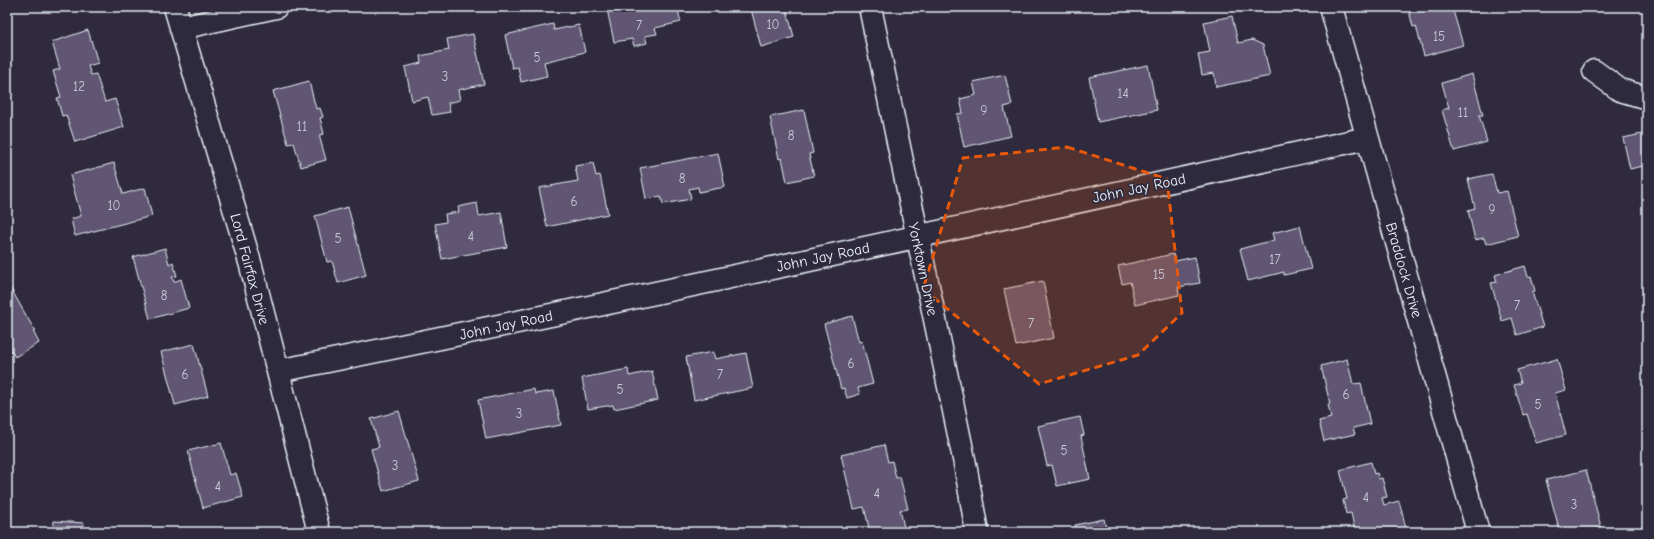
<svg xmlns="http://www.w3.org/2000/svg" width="1654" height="539" font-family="'Comic Neue',sans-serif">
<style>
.building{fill:#615673;stroke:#e8f1f8}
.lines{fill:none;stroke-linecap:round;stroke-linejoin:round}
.street-casing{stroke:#e8f1f8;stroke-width:25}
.street{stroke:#2f2a3d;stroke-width:22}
.marked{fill:#e8590c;fill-opacity:0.2;stroke:#e8590c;stroke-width:3;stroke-dasharray:8 5;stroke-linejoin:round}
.labels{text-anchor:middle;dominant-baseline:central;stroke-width:3.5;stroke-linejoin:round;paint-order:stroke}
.number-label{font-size:13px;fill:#c6cad7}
.street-label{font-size:15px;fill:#e8f1f8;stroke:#2f2a3d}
</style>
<rect width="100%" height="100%" fill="#2f2a3d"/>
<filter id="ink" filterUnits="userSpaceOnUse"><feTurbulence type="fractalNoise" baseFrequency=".025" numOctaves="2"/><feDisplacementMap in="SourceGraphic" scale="8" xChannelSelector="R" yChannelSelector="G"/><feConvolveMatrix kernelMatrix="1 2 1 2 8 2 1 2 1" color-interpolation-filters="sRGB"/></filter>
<g filter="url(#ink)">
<path class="building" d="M618,7H677L681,22L655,28L657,34L645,36L647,43L634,46L632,39L614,42L607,9Z
M747,7H786L794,37L761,47L751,9L748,10Z
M947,7H960L947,9Z
M1408,7H1452L1463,45L1424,56L1416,26L1413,27Z
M1232,16L1238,43L1252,40L1263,45L1270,76L1216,87L1214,73L1202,75L1198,54L1210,52L1204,22Z
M553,24L554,30L579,25L585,52L544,62L547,76L521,82L518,67L512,68L505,35Z
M88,30L98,63L88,66L91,75L96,74L105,102L115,99L124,127L75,142L66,115L62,116L57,98L61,97L53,71L60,69L52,42Z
M473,34L484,84L458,90L460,100L448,103L450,112L432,115L428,97L412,101L405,67L421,63L420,56L449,50L447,39Z
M1148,65L1157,110L1098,122L1089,77Z
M1472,74L1483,115H1479L1487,142L1454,151L1442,110L1449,108L1442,83Z
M1005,75L1012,105L1004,107L1011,136L964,147L957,114L963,113L960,99L976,95L973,82Z
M309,81L316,109L320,108L323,117L320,118L324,134L319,135L326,160L301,167L294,143L288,144L273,91Z
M804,110L813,153L809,154L814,176L787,182L782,158L779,159L770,117Z
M1647,133V165L1630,169L1623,138Z
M718,153L725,187L699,192L698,187L689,189L691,199L663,204L661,196L646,199L640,168Z
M114,163L123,194L145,188L152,216L75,236L71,219L81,216L70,175Z
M593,163L596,176L600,175L608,214L547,227L539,188L578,181L575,166Z
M1492,174L1497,193L1507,191L1518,236L1486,244L1484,238L1475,240L1468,210L1475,208L1468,179Z
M477,203L479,216L501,212L507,247L442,259L435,224L446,222L445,214L459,212L458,207Z
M348,207L366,275L338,283L332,261L327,262L315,216Z
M1300,226L1311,269L1284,275V272L1248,281L1240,249L1274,240L1272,233Z
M165,248L169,264L173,262L177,276L172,277L174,282L181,279L189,308L150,319L133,257Z
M1173,254L1175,261L1195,257L1200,283L1178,287L1179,295L1135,305L1130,282L1122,284L1118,266Z
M1525,266L1528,277L1531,276L1535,291L1532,292L1543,327L1517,335L1512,318L1502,321L1491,283L1497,282L1495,275Z
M1043,281L1054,338L1016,346L1004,289Z
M7,282L35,331H33L39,343L15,357L7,344Z
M852,316L859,342L862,341L873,384L858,388L860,394L847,398L844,388L841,389L824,324Z
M194,344L208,396L175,405L161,352Z
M713,352L715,359L746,353L753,388L694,400L686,357Z
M1347,359L1353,384L1361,383L1370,424L1353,428L1355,434L1324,441L1319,421L1331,418L1328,404H1330L1321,366Z
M1557,359L1566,390L1555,393L1566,435L1536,443L1527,414L1523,415L1514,385L1521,383L1517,370Z
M628,369L629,376L652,371L658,400L614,409L613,405L588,409L582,378Z
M534,389L535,394L554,391L561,425L486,439L478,400Z
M399,411L419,481L383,491L371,449L379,447L371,419Z
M1080,417L1084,435L1081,436L1090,479L1057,486L1052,465L1047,466L1038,426Z
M221,443L230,475L236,473L243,497L203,508L188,451Z
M884,445L888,462L892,461L896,478L900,477L908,509L900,510L904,527L882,532H870L864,507L854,509L841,455Z
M1371,462L1374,474L1377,473L1379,479L1382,478L1387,497L1382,498L1384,505L1399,501L1406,528L1391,532H1355L1351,513L1346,514L1343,500L1347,499L1340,470Z
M1586,470L1601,527L1584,532H1560L1546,480Z
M1104,519L1107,532H1076L1075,525Z
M54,521L84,523L83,532H53Z"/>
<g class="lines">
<g class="street-casing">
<path id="street" d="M175,7L251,266L319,532
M870,7L965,464L977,532
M1331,7L1478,532
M181,28L276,7
M1594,71L1620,90L1647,98
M278,371C642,298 1004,218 1367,138"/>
</g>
<use href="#street" class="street"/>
</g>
</g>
<path class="marked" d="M1067,147L1167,179L1182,313L1138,355L1039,384L923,289L963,158Z"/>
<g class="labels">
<g class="number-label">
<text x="773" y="24">10</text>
<text x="639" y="25">7</text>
<text x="1439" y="36">15</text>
<text x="537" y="57">5</text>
<text x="445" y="76">3</text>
<text x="79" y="86">12</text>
<text x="1123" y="93">14</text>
<text x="984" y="110">9</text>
<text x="1463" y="112">11</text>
<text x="302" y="126">11</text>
<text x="791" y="135">8</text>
<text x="682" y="178">8</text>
<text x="574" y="201">6</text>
<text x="114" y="205">10</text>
<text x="1492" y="209">9</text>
<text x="471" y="236">4</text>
<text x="338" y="238">5</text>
<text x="1275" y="259">17</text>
<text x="1159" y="274">15</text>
<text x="164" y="295">8</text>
<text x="1517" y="305">7</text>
<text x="1031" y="323">7</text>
<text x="851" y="363">6</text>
<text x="185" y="374">6</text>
<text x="720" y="374">7</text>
<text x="620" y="389">5</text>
<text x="1346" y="394">6</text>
<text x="1538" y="404">5</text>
<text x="519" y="413">3</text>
<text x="1064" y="450">5</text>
<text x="395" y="465">3</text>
<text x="218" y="486">4</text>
<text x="877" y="493">4</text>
<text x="1366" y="497">4</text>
<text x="1574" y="504">3</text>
</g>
<g class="street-label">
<text transform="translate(1139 188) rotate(-12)">John Jay Road</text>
<text transform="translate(823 257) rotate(-12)">John Jay Road</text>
<text transform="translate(250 269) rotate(75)">Lord Fairfax Drive</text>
<text transform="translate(923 269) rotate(78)">Yorktown Drive</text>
<text transform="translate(1404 270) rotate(74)">Braddock Drive</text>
<text transform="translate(506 325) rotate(-12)">John Jay Road</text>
</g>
</g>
<rect width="1654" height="539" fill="none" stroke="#2f2a3d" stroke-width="24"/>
<rect x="12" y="12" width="1630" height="515" fill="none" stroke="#e8f1f8" stroke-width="1.5" filter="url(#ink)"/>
</svg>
